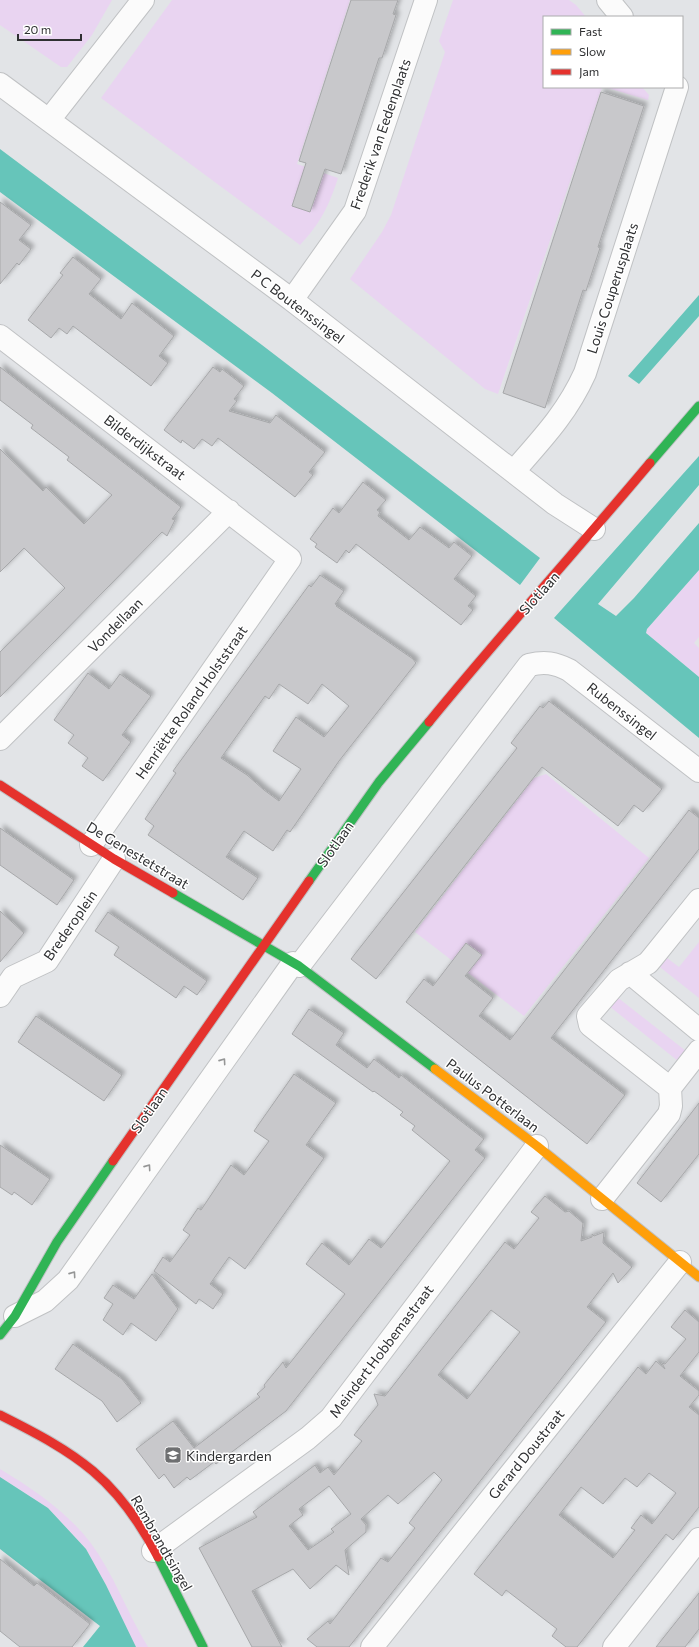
<svg xmlns="http://www.w3.org/2000/svg" width="699" height="1647" font-family="Commissioner,sans-serif">
<style>
.green{fill:#e9d4f1}
.water{fill:#66c5ba}
.building{fill:#c8c8cb;stroke:#a7a8aa;fill-rule:evenodd;filter:url(#shadow)}
.lines{fill:none;stroke-linecap:round;stroke-linejoin:round}
.street-casing{stroke:#c0c2c4;stroke-width:24}
.fast-casing{stroke:#c0c2c4;stroke-width:11}
.slow-casing{stroke:#c0c2c4;stroke-width:11}
.jam-casing{stroke:#c0c2c4;stroke-width:11}
.street{stroke:#fbfbfb;stroke-width:22}
.fast{stroke:#30b455;stroke-width:9}
.slow{stroke:#ff9f0a;stroke-width:9}
.jam{stroke:#e5322d;stroke-width:9}
.oneway{stroke:#959696}
.labels{text-anchor:middle;dominant-baseline:central;stroke-width:3;stroke-linejoin:round;paint-order:stroke}
.street-label{font-size:14px;fill:#2f3032;stroke:#fff}
.poi-label{font-size:14px;fill:#2f3032;stroke:#fff;text-anchor:start}
</style>
<defs>
<filter id="shadow"><feDropShadow dx="3.5" dy="-3.5" stdDeviation="2" flood-color="#0004"/></filter>
</defs>
<rect width="100%" height="100%" fill="#e2e4e7"/>
<path class="green" d="M0,0H112L92,35L67,67H61L0,25Z
M172,0H350L297,164L338,178C329,206 320,224 300,245L101,98Z
M453,0H569L576,5L586,17H544V87H602L498,394L485,389L350,279L382,232L391,215L445,52L439,41Z
M604,87H642L649,95L648,100Z
M699,570V637L694,643L699,648V677L646,633L647,629Z
M546,774L649,858L524,1016L415,932L534,778Z
M699,942V998L656,964L663,955L679,967Z
M617,997L686,1051L696,1039L698,1041L678,1061L609,1006Z
M0,1469C33,1489 66,1511 90,1542C114,1574 127,1613 148,1647H136L133,1643L106,1585L86,1549L48,1508L0,1477Z"/>
<path class="water" d="M0,149L262,345L540,558L520,585L272,393L0,192Z
M699,295V316L639,384L628,376Z
M699,456V485L598,604L616,616L634,598L699,523V570L647,629L646,633L699,677V738L554,618Z
M0,1477L48,1508L86,1549L106,1585L136,1647H83L100,1626L0,1549Z"/>
<path class="building" d="M351,0H398L393,14L396,15L382,58H379L341,174L325,169L310,212L292,206L306,163L299,161Z
M601,92L644,106L598,247L600,248L586,291L583,290L545,408L503,393Z
M0,202L31,225L19,240L31,249L19,265L17,263L0,284Z
M73,257L101,279L89,294L121,319L132,303L174,336L159,356L168,363L151,386L73,326L67,334L59,328L51,338L28,320L63,275L60,273Z
M0,367L181,507L172,519L175,520L167,536L162,532L0,697V652L65,588L24,548L0,572V449L43,491L46,487L84,524L112,495L67,460L69,457L31,428L33,425L0,400Z
M213,367L220,372L222,369L244,386L234,399L237,401L229,411L270,423L276,415L325,452L309,472L313,475L295,497L218,438L212,446L202,439L194,449L182,440L181,443L164,430Z
M363,482L386,500L377,510L380,512L378,516L409,540L420,527L449,548L454,542L472,556L454,579L476,596L468,606L473,610L461,625L356,544L349,553L346,550L337,563L315,547L317,544L310,539L333,508L339,513Z
M320,575L344,591L335,604L337,605L336,606L413,659L416,663L339,761L290,832L287,830L273,851L244,831L226,857L258,878L243,900L148,835L154,826L145,819L176,773L173,771L309,585L311,587ZM279,684L308,704L322,684L349,706L324,737L296,717L273,751L301,769L279,801L264,790L247,775L221,758L265,696L269,699Z
M88,673L109,689L120,674L151,696L122,735L131,742L103,781L82,766L88,758L68,743L74,735L54,720Z
M549,701L662,789L643,812L634,805L618,826L542,767L376,979L351,959L517,748L511,743L540,706L543,708Z
M689,810L699,818V849L551,1038L625,1095L587,1144L406,1002L424,979L433,986L466,943L482,955L465,976L493,998L479,1016L510,1040Z
M0,828L74,880L57,905L0,865Z
M0,911L24,933L0,962Z
M108,912L207,981L197,995L184,986L176,998L114,955L119,947L95,931Z
M309,1009L344,1033L336,1045L367,1068L374,1059L399,1078L401,1075L484,1139L475,1150L485,1158L286,1411L216,1464L214,1462L190,1480L187,1477L174,1488L164,1474L159,1479L136,1449L173,1421L194,1448L260,1397L257,1394L265,1387L264,1385L283,1362L286,1368L345,1294L306,1264L322,1243L349,1265L369,1239L381,1248L450,1161L412,1130L415,1126L400,1115L403,1112L374,1091L373,1092L292,1034Z
M36,1016L122,1075L104,1101L18,1042Z
M294,1074L336,1103L306,1145L324,1158L245,1269L229,1257L210,1284L223,1294L213,1309L199,1299L196,1304L154,1271L163,1257L170,1262L190,1235L183,1230L198,1208L201,1210L231,1165L244,1175L269,1141L254,1131Z
M699,1103V1154L661,1202L637,1183Z
M0,1145L50,1179L32,1205L14,1192L12,1195L0,1187Z
M545,1196L565,1212L569,1211L583,1223L581,1241L592,1237V1234L594,1236L604,1232L603,1243L632,1267L618,1283L613,1273L587,1307L606,1322L349,1647H317L307,1639L328,1621L330,1624L381,1558L388,1562L415,1528L409,1523L442,1480L434,1472L398,1504L388,1495L361,1519L366,1525V1532L345,1550L349,1575L336,1565L310,1589L293,1569L252,1591L282,1647H252L199,1548L257,1517L253,1512L315,1465L320,1473L328,1467L334,1475L362,1441L354,1435L378,1405L374,1394L385,1396L505,1242L514,1249L539,1218L531,1212ZM491,1310L520,1332L467,1399L438,1375ZM329,1486L351,1514L331,1529L334,1532L308,1550L289,1526L303,1515L299,1509Z
M152,1274L178,1309L156,1341L131,1323L123,1335L103,1320L113,1304L104,1298L113,1285L134,1299Z
M685,1310L699,1322V1352L680,1376L699,1391V1395L689,1407L699,1415V1507L673,1540L666,1534L577,1647H566L552,1636L557,1629L506,1590L502,1596L474,1574L638,1367L646,1374L656,1361L665,1369L662,1363L665,1364L686,1339L671,1327ZM649,1473L676,1493L652,1524L641,1515L631,1528L635,1530L613,1558L559,1515L581,1487L603,1504L625,1478L637,1487Z
M73,1344L122,1379L141,1403L117,1422L102,1401L55,1369Z
M0,1559L34,1586L37,1583L90,1624L72,1647H20L0,1631Z
M699,1593V1629L685,1647H656Z"/>
<g class="lines">
<g class="street-casing">
<path id="street" d="M608,0L622,17
M0,84L292,300L555,504L594,529
M49,120L143,0
M292,300L355,211L426,0
M0,336L290,559L91,845
M514,471C542,439 567,413 585,373L677,87
M0,739L229,511
M299,966L529,665C545,661 555,663 569,670L699,771
M630,973L699,1030
M0,996L13,977L47,961L114,859
M670,1088L590,1025L588,1016L619,980L648,963L653,957L699,900
M602,1199L669,1114L671,1106L670,1088L699,1051
M15,1316L45,1301L68,1280L293,963
M153,1551L308,1438L331,1418L537,1146
M372,1647L680,1262
M614,1647L699,1539"/>
</g>
<g class="fast-casing">
<path id="fast" d="M650,463L699,406
M309,881L379,782L429,722
M173,893L299,966L435,1069
M0,1335L15,1316L57,1242L113,1161
M158,1557L203,1647"/>
</g>
<g class="slow-casing">
<path id="slow" d="M435,1069L537,1146L699,1277"/>
</g>
<g class="jam-casing">
<path id="jam" d="M429,722C501,634 577,550 650,463
M0,785L114,859L173,893
M113,1161L309,881
M0,1415C78,1454 117,1478 158,1557"/>
</g>
<use href="#street" class="street"/>
<use href="#fast" class="fast"/>
<use href="#slow" class="slow"/>
<use href="#jam" class="jam"/>
</g>
<defs><path id="oneway-chevron" d="M-2-3.5L2.5 0L-2 3.5" fill="none" stroke-width="1.6" stroke-linecap="round" stroke-linejoin="round"/></defs>
<g class="oneway">
<use href="#oneway-chevron" transform="translate(223 1061) rotate(-55)"/>
<use href="#oneway-chevron" transform="translate(148 1167) rotate(-55)"/>
<use href="#oneway-chevron" transform="translate(73 1274) rotate(-55)"/>
</g>
<defs>
<g id="school-square" transform="scale(0.9)"><rect x="-9" y="-9" width="18" height="18" rx="4" fill="#6e6f71" stroke="#fff"/><path d="M0-5L7-2L0 1L-7-2ZM-4 1L0 2.5L4 1V4Q0 6-4 4Z" fill="#fff"/></g>
</defs>
<g fill-rule="evenodd">
<use href="#school-square" x="173" y="1455"/>
</g>
<g class="labels">
<g class="street-label">
<text transform="translate(380 134) rotate(-71)">Frederik van Eedenplaats</text>
<text transform="translate(612 288) rotate(-72)">Louis Couperusplaats</text>
<text transform="translate(298 306) rotate(37)">P C Boutenssingel</text>
<text transform="translate(145 447) rotate(37)">Bilderdijkstraat</text>
<text transform="translate(539 593) rotate(-48)">Slotlaan</text>
<text transform="translate(115 625) rotate(-45)">Vondellaan</text>
<text transform="translate(191 702) rotate(-55)">Henriëtte Roland Holststraat</text>
<text transform="translate(622 711) rotate(38)">Rubenssingel</text>
<text transform="translate(335 844) rotate(-55)">Slotlaan</text>
<text transform="translate(138 855) rotate(31)">De Genestetstraat</text>
<text transform="translate(70 925) rotate(-55)">Brederoplein</text>
<text transform="translate(493 1095) rotate(37)">Paulus Potterlaan</text>
<text transform="translate(149 1110) rotate(-55)">Slotlaan</text>
<text transform="translate(381 1351) rotate(-53)">Meindert Hobbemastraat</text>
<text transform="translate(526 1454) rotate(-51)">Gerard Doustraat</text>
<text transform="translate(162 1543) rotate(60)">Rembrandtsingel</text>
</g>
<g class="poi-label">
<text x="186" y="1455">Kindergarden</text>
</g>
</g>
<rect x="543" y="16" width="140" height="72" fill="#ffffff" stroke="#acacad"/>
<rect x="551" y="29" width="20" height="6" fill="#30b455" stroke="#acacad"/>
<text x="579" y="36" font-size="12" fill="#2f3032">Fast</text>
<rect x="551" y="49" width="20" height="6" fill="#ff9f0a" stroke="#acacad"/>
<text x="579" y="56" font-size="12" fill="#2f3032">Slow</text>
<rect x="551" y="69" width="20" height="6" fill="#e5322d" stroke="#acacad"/>
<text x="579" y="76" font-size="12" fill="#2f3032">Jam</text>
<path d="M18 34v6h63v-6" fill="none" stroke="#2f3032" stroke-width="2"/>
<text x="24" y="34" font-size="12" fill="#2f3032" stroke="#ffffff" stroke-width="3" paint-order="stroke">20 m</text>
</svg>
